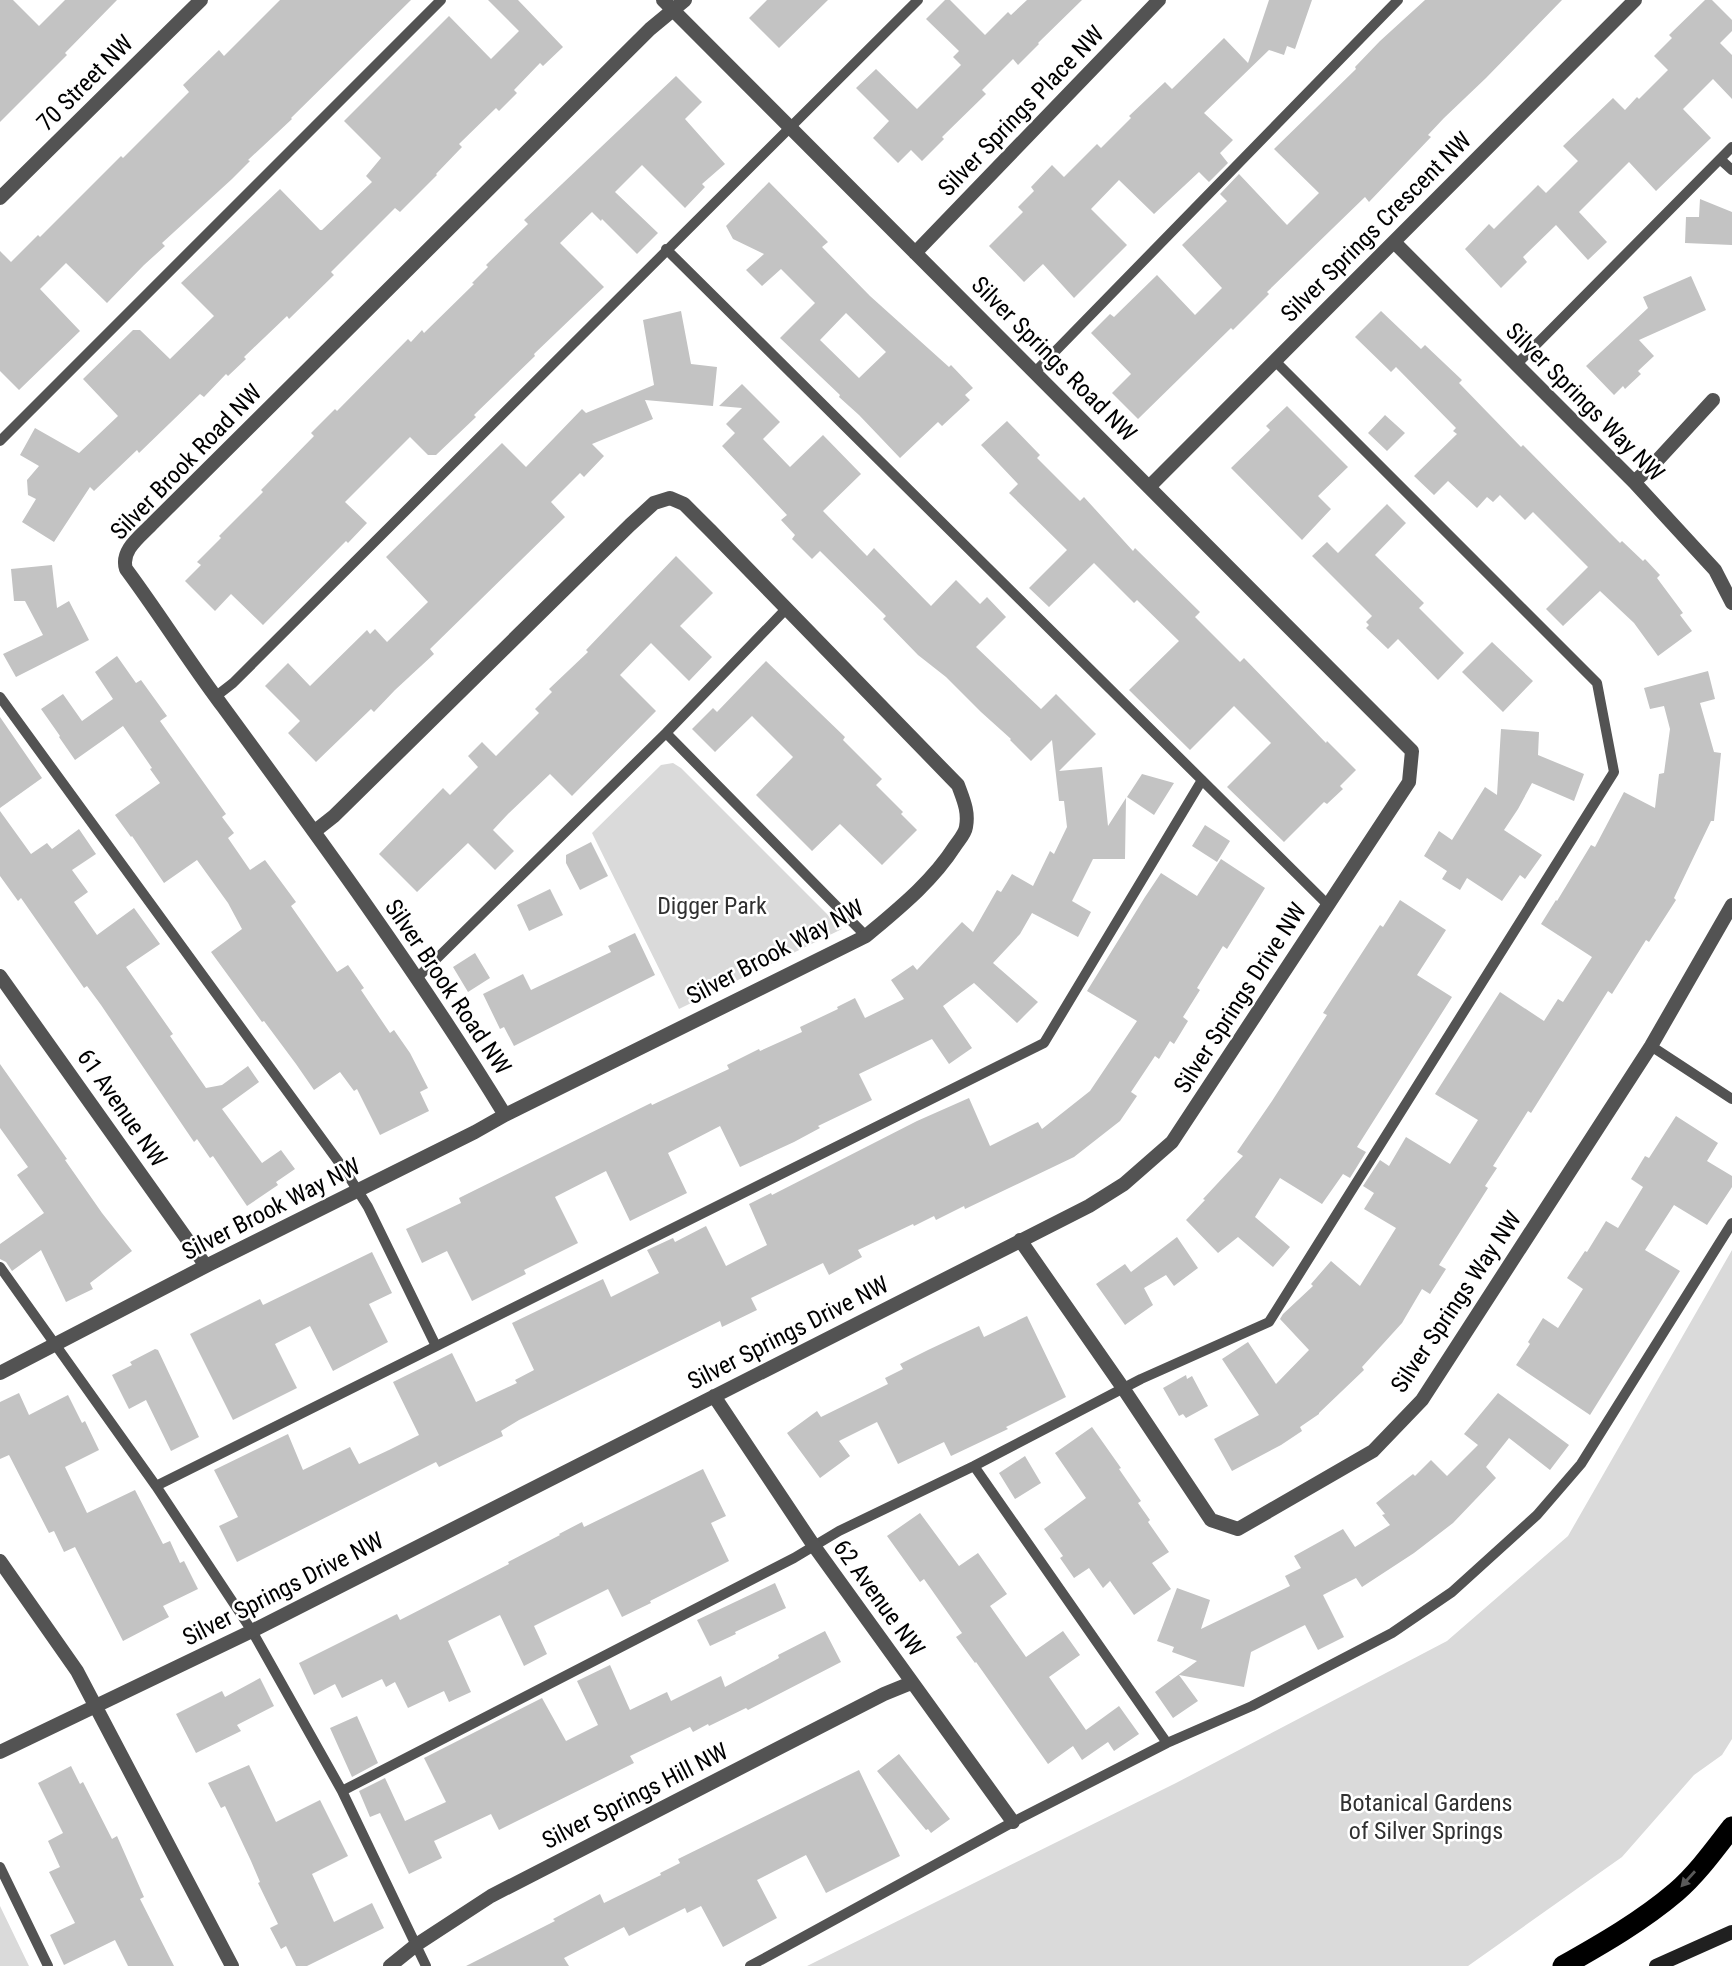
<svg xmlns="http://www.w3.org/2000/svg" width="1732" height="1966" font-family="'Roboto Condensed',sans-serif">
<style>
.green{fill:#dadada}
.building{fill:#c3c3c3;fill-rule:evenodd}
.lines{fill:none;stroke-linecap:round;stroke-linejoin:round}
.lane{stroke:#535353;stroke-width:10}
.street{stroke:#535353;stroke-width:14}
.secondary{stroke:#202020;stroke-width:14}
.highway{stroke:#000;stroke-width:21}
.oneway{fill:#595959}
.labels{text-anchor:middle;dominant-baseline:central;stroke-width:5;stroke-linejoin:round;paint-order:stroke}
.street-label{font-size:24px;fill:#000;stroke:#fff}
.park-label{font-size:24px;fill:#313131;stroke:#fff}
</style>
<rect width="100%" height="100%" fill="#fff"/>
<path class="green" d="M673,763L681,768L842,929L679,1009L592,833L661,765Z
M1732,1250V1739L1722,1755L1694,1775L1622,1857L1468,1966H807L1176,1783L1447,1641L1568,1536Z
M0,1906L29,1966H0Z"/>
<path class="building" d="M0,0H13L39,26L65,0H117L65,53L67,55L0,122Z
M280,0H411L291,118L292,119L248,160L250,161L232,179L162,243L165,246L144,265L107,303L66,263L40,289L80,331L19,390L0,371V251L11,262L38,235L40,237L121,156L123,158L189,92L183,85L219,50L224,56Z
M488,0H518L563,47L543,66L540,63L514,90L517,93L499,111L496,108L459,144L462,147L436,174L437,175L400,212L395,208L331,272L334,275L289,319L287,316L244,357L246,359L228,376L226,374L204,397L200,394L139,453L137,450L94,491L90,487L54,542L22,522L36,499L28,495L27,480L39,466L20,455L35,428L79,453L118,416L83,379L133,330H140L170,359L214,316L181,283L280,189L320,230H322L372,182L366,176L381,158L344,121L449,16L491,59L519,31Z
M767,0H828L779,48L749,18Z
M945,0H950L985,35L1008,12L1011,15L1027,0H1082L1038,43L1039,44L1018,65L1013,59L982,90L986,94L942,137L944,139L922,161L911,150L898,163L873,138L889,121L856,88L876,69L917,109L961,65L953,57L959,51L926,19Z
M1269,0H1312L1295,49L1287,46L1284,55L1269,50L1204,113L1233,140L1220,153L1228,163L1209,182L1199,172L1154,214L1119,180L1091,209L1127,245L1074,298L1043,264L1024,282L989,246L1023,212L1018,207L1034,191L1031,187L1052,165L1064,177L1097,144L1101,148L1131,118L1129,116L1165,82L1172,89L1224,38L1248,63Z
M1425,0H1562L1486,78L1444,118L1428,135L1431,137L1369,202L1365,197L1267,292L1269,294L1233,330L1231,328L1138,419L1112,393L1131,374L1091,333L1110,314L1114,317L1157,275L1195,315L1222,288L1182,245L1227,201L1220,194L1239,174L1287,225L1319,193L1274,149L1356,69L1355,67L1380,41Z
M1705,0H1712L1732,20V31L1720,43L1732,55V99L1713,79L1683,109L1711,138L1656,191L1629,162L1579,212L1607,242L1588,260L1556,225L1523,257L1527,262L1501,288L1465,249L1489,224L1494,229L1538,185L1546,193L1578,161L1563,146L1613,98L1625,110L1637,97L1639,99L1668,70L1654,56L1672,38L1669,35Z
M676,76L702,102L685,119L725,164L702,184L705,187L685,208L642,165L615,192L658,233L637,254L602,219L601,221L592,212L560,243L604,287L534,354L535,356L474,415L476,417L436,455H428L410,437L345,502L367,523L348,543L346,541L263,625L231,594L215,611L185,581L201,565L197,562L221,538L219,536L263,492L261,490L314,436L311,433L335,409L337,411L408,339L411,342L422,330L424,333L474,284L472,283L488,267L486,265L528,224L524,220Z
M769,182L828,242L822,247L870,296L949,367L951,365L973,388L965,395L970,400L942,426L938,422L900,458L859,415L839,397L840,395L780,338L815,303L781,269L762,286L746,270L764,254L733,239L726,226ZM846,313L886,352L859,378L820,340Z
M1700,199L1732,212V245L1685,243L1686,217H1699Z
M1691,276L1706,310L1639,340L1654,356L1638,371L1641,374L1625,389L1623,386L1614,395L1586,366L1648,308L1643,297Z
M681,311L691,364L717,367L713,406L645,400L653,419L592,444L604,456L584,477L580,473L551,502L565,517L430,649L434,654L395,690L374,712L371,709L316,762L288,733L300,721L265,686L288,663L310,686L367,630L370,634L375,629L387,642L428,602L386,557L502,443L526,467L582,409L586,413L654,385L643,320Z
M1381,311L1421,349L1425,345L1462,380L1459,383L1521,447L1523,445L1620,543L1622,541L1643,561L1645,559L1660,575L1657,578L1683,613L1680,615L1692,631L1658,656L1634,623L1600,591L1563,626L1546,609L1588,567L1533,512L1525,520L1500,495L1493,502L1487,497L1477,508L1448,481L1434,495L1414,476L1457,434L1453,431L1456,428L1396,367L1391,372L1355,337Z
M742,384L780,422L763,439L790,467L823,435L861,474L823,511L867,556L874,548L931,606L956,580L980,604L987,597L1006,617L976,647L1041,709L1056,694L1096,734L1059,771L1102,767L1108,826L1126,798L1125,859H1093L1072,901L1091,912L1078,937L1032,913L1020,934L993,963L1038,1002L1017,1023L974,983L943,1006L972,1048L949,1064L932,1039L859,1074L872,1100L818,1126L820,1128L794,1142L740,1167L720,1126L668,1153L687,1193L630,1221L606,1171L555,1197L578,1243L524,1270L526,1274L472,1301L447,1251L422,1263L406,1229L461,1203L459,1198L651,1103L652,1105L729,1069L727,1065L759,1049L760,1051L802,1032L800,1027L838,1009L837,1007L855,998L865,1018L904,999L891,980L913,965L917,970L962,922L973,932L997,890L1001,892L1012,874L1033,886L1050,851L1054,854L1067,827L1064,801H1059L1052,740L1031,761L1010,740L1011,739L981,712L946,677L918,655L883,619L886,616L820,551L812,559L792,539L795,535L781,520L787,515L722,446L735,433L726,424L742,408L719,406Z
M1287,406L1348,467L1318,496L1331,509L1302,540L1231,468L1270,430L1266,426Z
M1385,415L1405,433L1387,451L1368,433Z
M1007,421L1040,455L1037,458L1080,501L1084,497L1133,551L1135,548L1200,612L1195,617L1240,662L1244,658L1326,743L1327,741L1356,770L1340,786L1343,789L1327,804L1324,802L1284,842L1227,787L1271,743L1234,706L1190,750L1129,690L1179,641L1137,600L1134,603L1094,563L1049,607L1029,588L1067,550L1009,493L1018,484L981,445Z
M1387,504L1406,523L1375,555L1424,603L1419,608L1464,653L1438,680L1398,639L1388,649L1366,628L1369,625L1366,622L1372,616L1312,556L1327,542L1338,553Z
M676,556L713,593L680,626L712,657L689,681L651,643L620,675L656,711L572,796L550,774L508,814L493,830L514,851L495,870L468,843L417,892L379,854L443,788L450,795L478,767L468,756L482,742L496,756L539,713L535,709L552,692L549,689L588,652L586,650Z
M52,565L57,608L69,601L89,640L16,677L3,654L43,635L25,601H14L11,569Z
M1492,642L1533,681L1503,712L1462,672Z
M117,656L136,683L141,680L167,716L160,721L226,814L222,817L234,833L228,838L250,870L265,860L296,902L291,906L337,972L348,965L364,988L361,990L390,1033L394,1030L410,1053L428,1088L420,1092L429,1111L380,1135L357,1089L354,1091L340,1072L314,1090L296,1064L264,1021L262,1022L211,952L242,929L228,903L197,860L164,883L132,836L131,837L115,815L160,783L150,769L152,768L123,726L75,760L59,737L60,736L41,709L63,694L82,721L113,699L95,672Z
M766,661L845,737L843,740L882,779L876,785L903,812L901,814L917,830L882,865L840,824L812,851L756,795L793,757L752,716L715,752L692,729L713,708L717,712Z
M1708,671L1715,699L1700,703L1714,752L1721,753L1714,821H1711L1674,898L1676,900L1649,942L1646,940L1612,994L1608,991L1531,1113L1528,1111L1493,1166L1497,1168L1485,1186L1488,1188L1439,1265L1446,1269L1430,1294L1422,1289L1402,1323L1362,1367L1364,1370L1319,1413V1414L1300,1427L1302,1431L1281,1445L1232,1471L1214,1439L1259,1415L1222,1359L1248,1342L1276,1384L1309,1350L1280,1319L1283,1314L1313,1286L1311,1284L1331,1261L1360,1286L1396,1228L1364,1209L1374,1193L1363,1186L1380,1160L1389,1166L1406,1137L1450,1164L1478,1120L1435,1094L1500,992L1544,1021L1558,999L1563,1002L1592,957L1541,924L1556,900L1557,901L1591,845L1595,847L1624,792L1655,808L1659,774L1664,773L1670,729L1664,706L1650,709L1644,688Z
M0,717L42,778L0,808Z
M1501,729L1539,732L1538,755L1584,774L1574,801L1532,783L1518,809L1504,830L1542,855L1525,879L1520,875L1502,901L1467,878L1460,890L1442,879L1447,871L1424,856L1439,831L1452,840L1485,787L1497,795Z
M1142,774L1174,783L1154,815L1127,797Z
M0,811L31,854L47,843L52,849L79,829L96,854L72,870L88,892L74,902L97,935L134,908L160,944L126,967L173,1034L170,1036L206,1088L222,1085L248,1066L259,1082L222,1109L262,1163L281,1150L295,1169L276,1182L278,1185L247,1206L213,1156L210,1158L197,1139L194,1142L101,1005L87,986L84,988L21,898L18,901L0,876Z
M1205,825L1230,841L1217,862L1192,846Z
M591,842L608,876L580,890L566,863V855Z
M1221,859L1265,888L1227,949L1223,946L1197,988L1200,990L1183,1017L1188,1021L1174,1044L1170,1041L1159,1059L1155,1056L1131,1092L1137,1096L1120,1121L1074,1157L965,1209L964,1206L936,1220L934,1216L914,1226L913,1224L858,1250L862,1257L829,1275L823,1263L751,1298L757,1310L722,1327L720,1321L519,1420L501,1431L503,1436L439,1467L436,1462L237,1562L219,1526L238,1517L214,1470L288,1434L303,1470L350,1447L359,1464L389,1450L419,1435L393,1382L452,1353L476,1402L517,1383L515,1380L534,1370L512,1323L603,1279L611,1297L659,1273L647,1250L673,1238L675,1242L706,1226L726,1266L767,1245L749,1204L771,1193L772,1195L917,1121L969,1098L990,1146L1038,1122L1042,1129L1090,1091L1137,1021L1087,991L1145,897L1161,873L1197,896Z
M550,889L563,915L529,931L517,905Z
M1400,900L1446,930L1417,975L1452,997L1357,1147L1366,1152L1350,1178L1343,1174L1322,1204L1280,1178L1255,1217L1290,1247L1273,1267L1238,1237L1218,1253L1186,1220L1205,1200L1203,1199L1243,1156L1237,1152L1272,1101L1327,1015L1323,1013L1380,925L1383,927Z
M635,933L655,975L514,1046L504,1027L500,1029L483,994L523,974L531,990L611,952L608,946Z
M475,953L490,978L468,992L453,967Z
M0,1064L67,1159L65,1160L102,1213L132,1251L90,1283L93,1289L66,1302L41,1250L12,1271L6,1262L0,1259V1244L44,1213L17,1175L28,1167L0,1128Z
M1676,1116L1718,1143L1707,1161L1732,1176V1187L1707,1225L1674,1205L1645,1250L1680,1271L1590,1415L1516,1365L1530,1344L1528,1342L1543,1318L1558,1328L1583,1289L1567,1278L1585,1251L1587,1252L1606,1221L1618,1228L1643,1187L1631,1179L1645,1156L1649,1158Z
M1177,1237L1198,1268L1174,1286L1166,1275L1144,1288L1153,1305L1125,1325L1096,1284L1125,1264L1131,1272Z
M372,1252L392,1293L369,1304L388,1342L333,1371L310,1326L275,1344L297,1388L233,1420L190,1334L260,1299L263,1305Z
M1027,1316L1066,1397L1006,1427L1008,1429L951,1456L944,1442L898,1464L877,1422L839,1441L850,1456L820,1478L787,1433L817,1411L821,1417L888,1384L885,1378L903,1369L900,1364L928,1350L979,1326L984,1337Z
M155,1349L158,1350L199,1437L171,1451L146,1400L129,1409L112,1375L132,1365L130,1362Z
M1186,1375L1187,1379L1192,1376L1208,1406L1186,1418L1183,1414L1179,1416L1163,1388Z
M19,1393L29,1415L68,1395L82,1423L85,1421L99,1450L65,1467L87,1513L135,1490L163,1544L170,1541L180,1563L184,1561L198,1589L163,1606L169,1617L123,1641L75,1547L64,1552L54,1531L49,1533L9,1455L0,1459V1402Z
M1498,1393L1569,1445L1550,1470L1509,1438L1486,1467L1496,1478L1453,1523L1414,1553L1362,1587L1356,1578L1323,1595L1344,1637L1318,1650L1305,1625L1251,1652L1244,1687L1179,1675L1198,1701L1173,1718L1155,1692L1197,1661L1172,1652L1174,1647L1157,1641L1177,1588L1210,1600L1201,1629L1290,1586L1285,1576L1301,1568L1294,1556L1343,1529L1355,1547L1390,1525L1382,1515L1385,1514L1376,1503L1413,1474L1415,1476L1431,1460L1447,1476L1478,1445L1464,1434Z
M1092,1427L1121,1468L1119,1469L1141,1501L1138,1503L1150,1520L1148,1522L1169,1552L1152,1563L1171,1589L1134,1615L1110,1581L1103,1588L1089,1568L1074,1578L1060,1558L1063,1556L1044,1529L1086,1498L1055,1453Z
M1025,1456L1041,1483L1015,1499L999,1473Z
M703,1469L726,1516L711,1523L729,1561L650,1601L651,1603L622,1617L608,1589L534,1626L547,1654L524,1666L500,1615L448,1641L471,1692L449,1702L444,1691L408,1708L395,1682L386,1687L382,1679L342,1698L335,1684L314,1695L299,1663L397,1614L400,1620L509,1564L508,1562L560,1535L559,1534L582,1522L584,1527Z
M920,1513L959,1566L978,1553L1007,1594L990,1606L1026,1657L1063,1631L1080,1655L1049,1677L1086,1730L1119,1706L1139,1734L1114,1751L1108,1742L1082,1760L1073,1746L1048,1764L976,1662L975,1663L956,1637L962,1633L924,1579L920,1582L887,1536Z
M775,1583L786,1608L735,1632L736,1634L710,1646L697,1620Z
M825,1631L841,1662L748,1710L746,1708L709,1726L708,1724L693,1732L690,1727L630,1756L634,1763L499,1830L491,1814L434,1841L442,1858L409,1874L380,1813L370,1817L359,1791L385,1778L405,1821L446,1802L424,1758L542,1698L566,1741L598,1725L577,1681L610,1665L630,1710L667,1692L671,1701L721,1676L725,1687L779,1658L778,1655Z
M260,1678L274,1706L237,1725L241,1731L196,1753L176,1714L222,1691L225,1697Z
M357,1716L378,1763L352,1777L330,1728Z
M899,1754L950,1819L931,1833L928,1829L926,1830L877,1771Z
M249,1765L276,1822L320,1800L348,1856L312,1874L334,1922L372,1903L384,1928L307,1966H296L286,1946L281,1949L270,1928L278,1924L258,1883L260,1882L251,1861L225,1806L221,1808L208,1783Z
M71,1766L80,1784L83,1782L112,1839L117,1836L144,1897L140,1899L174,1966H128L115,1940L64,1965L50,1935L75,1923L49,1872L60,1867L48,1841L63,1833L38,1783Z
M859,1770L900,1856L826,1893L806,1855L757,1880L777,1918L723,1947L701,1906L687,1913L685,1908L629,1936L624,1927L564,1958L569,1966H466L555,1921L553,1919L600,1894L604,1903L661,1875L660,1873L680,1863L678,1859Z"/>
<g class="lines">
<path class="lane" d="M1721,160L1732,170
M666,249L1328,905
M1517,364L1732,147
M1035,372L1398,0
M0,441L441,0
M0,697L346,1172L368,1207L436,1346
M215,697L233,683L918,0
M666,733L866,936
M416,979L666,733L787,608
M1651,1046L1732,1099
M0,1267L156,1486L252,1631L342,1791L426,1966
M974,1466L1167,1743
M156,1486L1044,1043L1202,780
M342,1791L794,1558L839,1531L974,1466L1141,1379L1269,1322L1614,772L1597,683L1274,360
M0,1867L48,1966
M750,1966L1013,1822L1167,1743L1252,1706L1392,1633L1452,1592L1537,1515L1581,1464L1732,1223"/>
<path class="street" d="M0,198L201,0
M1394,242L1634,482L1715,570L1732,603
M915,253L1159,0
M1634,482L1654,464L1713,400
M1149,487L1635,0
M0,976L206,1266
M505,1115C417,971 317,835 218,700C186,657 158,612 126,569C120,550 141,536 153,523L650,29L685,0
M1020,1240L1123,1388L1211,1520L1238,1529L1373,1451L1422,1400L1651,1046L1732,905
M0,1373L206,1266L475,1132L505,1115L866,936C898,909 932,882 955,846C959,840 965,834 966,827C969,811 963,799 958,785L711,531L684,504L670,498L654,503L630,525L334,816L315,831
M714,1396L814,1546L1013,1822
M0,1561L77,1671L232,1966
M0,1752L252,1631L1089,1206L1124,1184L1172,1142L1409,782L1412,751L663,0
M390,1966L416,1945L491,1896L884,1694L911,1683"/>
<path class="secondary" d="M1656,1966L1732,1932"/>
<path class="highway" d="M1563,1966C1602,1944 1642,1921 1676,1892C1697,1874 1715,1849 1732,1827"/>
</g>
<defs><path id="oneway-solid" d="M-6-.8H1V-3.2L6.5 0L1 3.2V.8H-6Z" transform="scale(1.75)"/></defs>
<use class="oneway" href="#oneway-solid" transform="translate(1688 1879) rotate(132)"/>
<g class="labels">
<g class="street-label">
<text transform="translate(85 83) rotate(-45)">70 Street NW</text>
<text transform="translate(1021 111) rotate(-46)">Silver Springs Place NW</text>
<text transform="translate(1376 227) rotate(-45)">Silver Springs Crescent NW</text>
<text transform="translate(1054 359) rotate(45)">Silver Springs Road NW</text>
<text transform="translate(1585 402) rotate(45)">Silver Springs Way NW</text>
<text transform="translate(186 462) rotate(-46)">Silver Brook Road NW</text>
<text transform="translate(775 952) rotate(-28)">Silver Brook Way NW</text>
<text transform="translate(448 987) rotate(56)">Silver Brook Road NW</text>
<text transform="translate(1240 998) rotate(-57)">Silver Springs Drive NW</text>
<text transform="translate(122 1108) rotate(55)">61 Avenue NW</text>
<text transform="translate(271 1209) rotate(-27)">Silver Brook Way NW</text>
<text transform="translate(1456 1302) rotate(-56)">Silver Springs Way NW</text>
<text transform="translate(788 1333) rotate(-27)">Silver Springs Drive NW</text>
<text transform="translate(283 1589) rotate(-27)">Silver Springs Drive NW</text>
<text transform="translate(879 1598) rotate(54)">62 Avenue NW</text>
<text transform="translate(635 1796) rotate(-27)">Silver Springs Hill NW</text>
</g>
<g class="park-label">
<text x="712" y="906">Digger Park</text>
<text x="1426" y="1803">Botanical Gardens<tspan x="1426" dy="28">of Silver Springs</tspan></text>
</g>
</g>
</svg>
